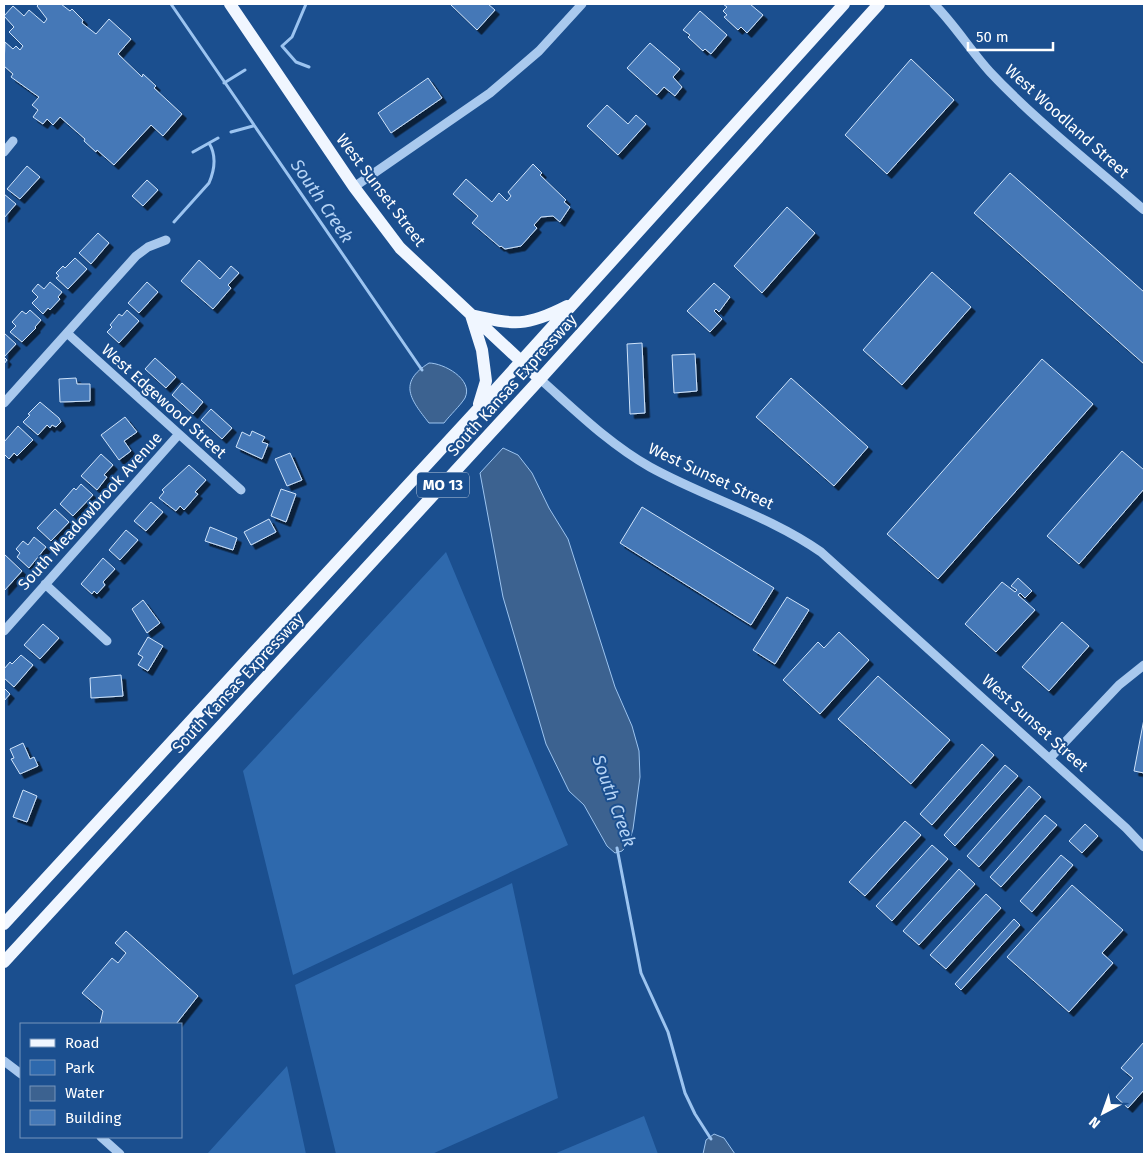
<svg xmlns="http://www.w3.org/2000/svg" width="1148" height="1158" font-family="'Fira Sans',sans-serif">
<style>
.green{fill:#2e69ad}
.water{fill:#3c6290;stroke:#9cc4f0}
.lines{fill:none;stroke-linecap:round;stroke-linejoin:round}
.stream{stroke:#9cc4f0;stroke-width:3}
.building{fill:#4478b7;stroke:#cfe3fa;filter:url(#shadow)}
.minor{stroke:#a9c9ee;stroke-width:9}
.major{stroke:#f0f6ff;stroke-width:12}
.labels{text-anchor:middle;dominant-baseline:central;stroke-width:4;stroke-linejoin:round;paint-order:stroke}
.shield{fill:#1b4f8f;stroke:#bbcadd;stroke-width:1}
.shield-label{font-size:15px;font-weight:bold;fill:#fff}
.street-label{font-size:16px;fill:#fff;stroke:#1b4f8f}
.water-label{font-size:18px;font-style:italic;fill:#b5d3f5;stroke:#1b4f8f}
</style>
<defs>
<filter id="shadow"><feDropShadow dx="4.5" dy="4.5" stdDeviation="0" flood-color="#0009"/></filter>
</defs>
<rect width="100%" height="100%" fill="#1b4f8f"/>
<path class="green" d="M446,552L568,845L293,975L243,771Z
M512,883L558,1098L432,1154H336L295,985Z
M287,1066L306,1154H207Z
M644,1116L658,1154H554Z"/>
<path class="water" d="M429,363C443,363 474,379 465,398C460,406 450,415 444,423H429C411,400 397,383 429,363Z
M503,448L518,455L532,473L549,508L568,539L615,687L632,726L639,751L640,777L633,829L629,843L622,851L615,853L607,846L584,805L569,791L546,744L503,597L480,473Z
M714,1134L724,1138L735,1154H703L706,1140Z"/>
<g class="lines">
<path class="stream" d="M171,4L422,370
M306,4L292,37L282,46L296,62L309,67
M224,83L245,70
M231,132L253,126
M193,152L218,138
M174,222L209,183C215,169 217,156 209,143
M617,848L641,973L668,1032L685,1093L695,1114L711,1139"/>
</g>
<path class="building" d="M39,4H61L70,11L72,9L83,20L82,23L96,34L109,19L131,39L118,54L142,77L143,74L156,86L154,88L182,114L163,136L151,125L114,165L97,150L96,152L84,141L85,139L60,117L53,125L47,119L43,124L33,117L38,110L32,105L39,97L11,77L13,74L4,66L5,42L13,49L16,46L20,50L23,46L9,32L14,27L4,16L13,6L24,16L29,10L44,23L47,19L37,6Z
M450,4H488L495,10L477,30Z
M723,4H750L763,15L747,33L741,27L738,30L724,17L727,15L723,11L727,7Z
M700,11L727,35L711,54L705,49L703,51L688,37L690,35L683,30Z
M650,43L680,69L673,77L682,87L675,96L664,87L657,95L627,68Z
M911,59L954,100L887,174L845,135Z
M428,78L442,98L391,133L378,113Z
M607,105L628,124L636,115L646,124L618,155L587,126Z
M533,164L542,173L540,175L566,200L564,202L570,207L560,222L553,216L541,217L534,225L537,228L521,246L505,249L501,246L500,247L472,223L478,216L453,194L466,179L492,202L499,193L507,201L511,196L508,192Z
M27,166L40,177L20,199L7,189Z
M1010,173L1144,292V364L974,213Z
M147,180L158,190L143,206L132,196Z
M4,194L16,204L4,218Z
M787,207L815,233L762,293L734,266Z
M98,233L109,243L91,264L79,253Z
M75,258L87,269L68,289L56,278L59,276L56,273L63,266L65,268Z
M199,260L220,279L231,266L239,273L228,285L231,288L213,309L181,281Z
M932,272L971,307L902,385L863,350Z
M50,282L62,292L58,297L60,299L50,310L48,308L43,314L32,303L38,297L32,291L38,284L44,289Z
M147,282L158,292L139,313L128,303Z
M714,283L730,297L719,312L716,309L714,311L722,319L710,332L687,311Z
M30,310L41,320L35,327L36,328L22,342L10,332L16,326L12,322L22,311L26,314Z
M127,310L139,321L119,343L107,332L112,327L110,325L119,314L122,316Z
M4,333L16,344L4,357L7,360L4,364Z
M642,343L645,413L630,414L627,344Z
M695,354L697,391L674,393L672,355Z
M155,358L176,377L166,388L145,369Z
M1042,359L1093,404L938,579L887,534Z
M76,378L77,384H90V401L60,402L59,379Z
M791,378L868,447L834,486L756,417Z
M182,383L203,402L193,414L172,395Z
M40,402L59,418L61,422L56,427L52,425L50,428L47,425L38,435L23,422L30,415L28,414Z
M211,409L232,428L222,439L201,420Z
M125,417L137,432L124,441L131,451L119,460L101,435Z
M18,426L33,440L17,456L14,453L9,459L4,454V442Z
M252,431L265,437L262,442L268,444L262,459L236,447L242,432L250,436Z
M1122,451L1144,470V489L1079,564L1047,536Z
M290,453L302,480L287,486L275,459Z
M101,454L113,465L104,475L107,477L97,490L81,476Z
M189,465L206,480L195,492L198,494L184,510L180,506L176,511L159,498L164,492L162,490Z
M81,484L93,495L73,516L60,504L74,488L76,490Z
M281,489L296,494L286,522L271,516Z
M151,502L163,512L146,531L134,521Z
M642,507L774,588L751,625L620,543Z
M55,509L69,522L51,541L37,528Z
M269,519L276,532L251,545L244,532Z
M210,527L237,538L233,550L205,541Z
M126,530L138,540L120,560L109,550Z
M34,537L46,547L29,568L17,557L20,553L16,549L23,541L28,545Z
M4,554L22,571L4,591Z
M103,558L115,569L103,582L105,585L97,594L94,591L92,594L81,584Z
M1018,578L1032,591L1025,598L1020,593L1018,595L1035,610L996,652L965,624L1002,582L1015,592L1017,590L1011,586Z
M787,597L809,610L775,664L753,650Z
M143,600L160,623L147,633L132,609Z
M1062,622L1089,646L1049,691L1022,667Z
M43,624L59,638L40,659L24,645Z
M839,632L869,660L820,714L783,680L818,642L824,648Z
M148,637L163,646L148,671L138,665L143,657L138,654Z
M21,655L33,665L14,687L4,678V669L10,662L12,664Z
M121,675L123,696L91,698L90,678Z
M878,676L950,740L911,784L838,719Z
M4,688L10,694L4,701Z
M1144,719V773L1134,771Z
M23,743L30,759L34,757L38,766L20,774L11,759L14,758L10,749Z
M982,744L994,755L932,825L920,814Z
M1005,765L1018,776L955,846L944,835Z
M1029,786L1041,797L979,867L967,856Z
M23,790L37,796L27,822L13,817Z
M1045,815L1057,825L1001,887L990,877Z
M905,821L921,835L865,896L849,882Z
M1085,824L1098,836L1082,853L1069,841Z
M932,845L948,859L892,921L876,906Z
M1061,855L1073,865L1032,912L1020,901Z
M959,869L975,884L919,945L903,931Z
M1072,885L1123,930L1102,953L1113,963L1069,1012L1007,957Z
M986,894L1001,908L946,969L930,955Z
M1014,919L1020,925L961,990L955,984Z
M126,931L198,996L176,1024H100L103,1011L82,993L112,958L118,963L126,953L115,943Z
M1144,1042V1090L1128,1108L1116,1097L1133,1078L1121,1068Z"/>
<g class="lines">
<path class="minor" d="M934,4C955,25 970,50 990,72C1037,122 1093,165 1144,210
M4,152L13,141
M354,187L490,93L539,51L582,4
M67,333L241,490
M540,379C575,410 609,444 650,467C706,498 768,515 821,552L1126,828L1144,847
M4,403L136,256L148,247L166,240
M45,584L107,641
M4,631L179,434
M1050,758L1119,685L1144,665
M4,1061L21,1074
M101,1137L120,1154"/>
<path class="major" d="M230,4L354,187L400,248L540,379
M479,404L486,381L482,350L471,315C515,325 526,327 567,306
M4,924L478,409L844,4
M4,962L540,379L879,4"/>
</g>
<g class="labels">
<rect class="shield" x="417" y="472.5" width="52" height="25" rx="4"/>
<g class="shield-label">
<text x="443" y="485">MO 13</text>
</g>
<g class="street-label">
<text transform="translate(1067 121) rotate(42)">West Woodland Street</text>
<text transform="translate(381 190) rotate(53)">West Sunset Street</text>
<text transform="translate(512 385) rotate(-48)">South Kansas Expressway</text>
<text transform="translate(164 401) rotate(42)">West Edgewood Street</text>
<text transform="translate(711 476) rotate(25)">West Sunset Street</text>
<text transform="translate(90 511) rotate(-48)">South Meadowbrook Avenue</text>
<text transform="translate(238 683) rotate(-47)">South Kansas Expressway</text>
<text transform="translate(1035 723) rotate(42)">West Sunset Street</text>
</g>
<g class="water-label">
<text transform="translate(322 201) rotate(56)">South Creek</text>
<text transform="translate(614 801) rotate(70)">South Creek</text>
</g>
</g>
<rect width="1148" height="1158" fill="none" stroke="#ffffff" stroke-width="10"/>
<rect x="20" y="1023" width="162" height="115" fill="#1b4f8f" stroke="#7695bc"/>
<rect x="30" y="1039" width="25" height="8" fill="#f0f6ff" stroke="#7695bc"/>
<text x="65" y="1048" font-size="15" fill="#ffffff">Road</text>
<rect x="30" y="1060" width="25" height="15" fill="#2e69ad" stroke="#7695bc"/>
<text x="65" y="1073" font-size="15" fill="#ffffff">Park</text>
<rect x="30" y="1086" width="25" height="15" fill="#3c6290" stroke="#7695bc"/>
<text x="65" y="1098" font-size="15" fill="#ffffff">Water</text>
<rect x="30" y="1110" width="25" height="15" fill="#4478b7" stroke="#7695bc"/>
<text x="65" y="1123" font-size="15" fill="#ffffff">Building</text>
<g transform="translate(1103 1113) rotate(221)" stroke="#1b4f8f" stroke-width="4" paint-order="stroke">
<path d="M0-4L9 19L0 12L-9 19Z" fill="#ffffff"/>
<text y="-8" font-size="14" font-weight="bold" text-anchor="middle" fill="#ffffff">N</text>
</g>
<path d="M968 42v8h85v-8" fill="none" stroke="#ffffff" stroke-width="2.5"/>
<text x="976" y="42" font-size="15" fill="#ffffff" stroke="#1b4f8f" stroke-width="4" paint-order="stroke">50 m</text>
</svg>
